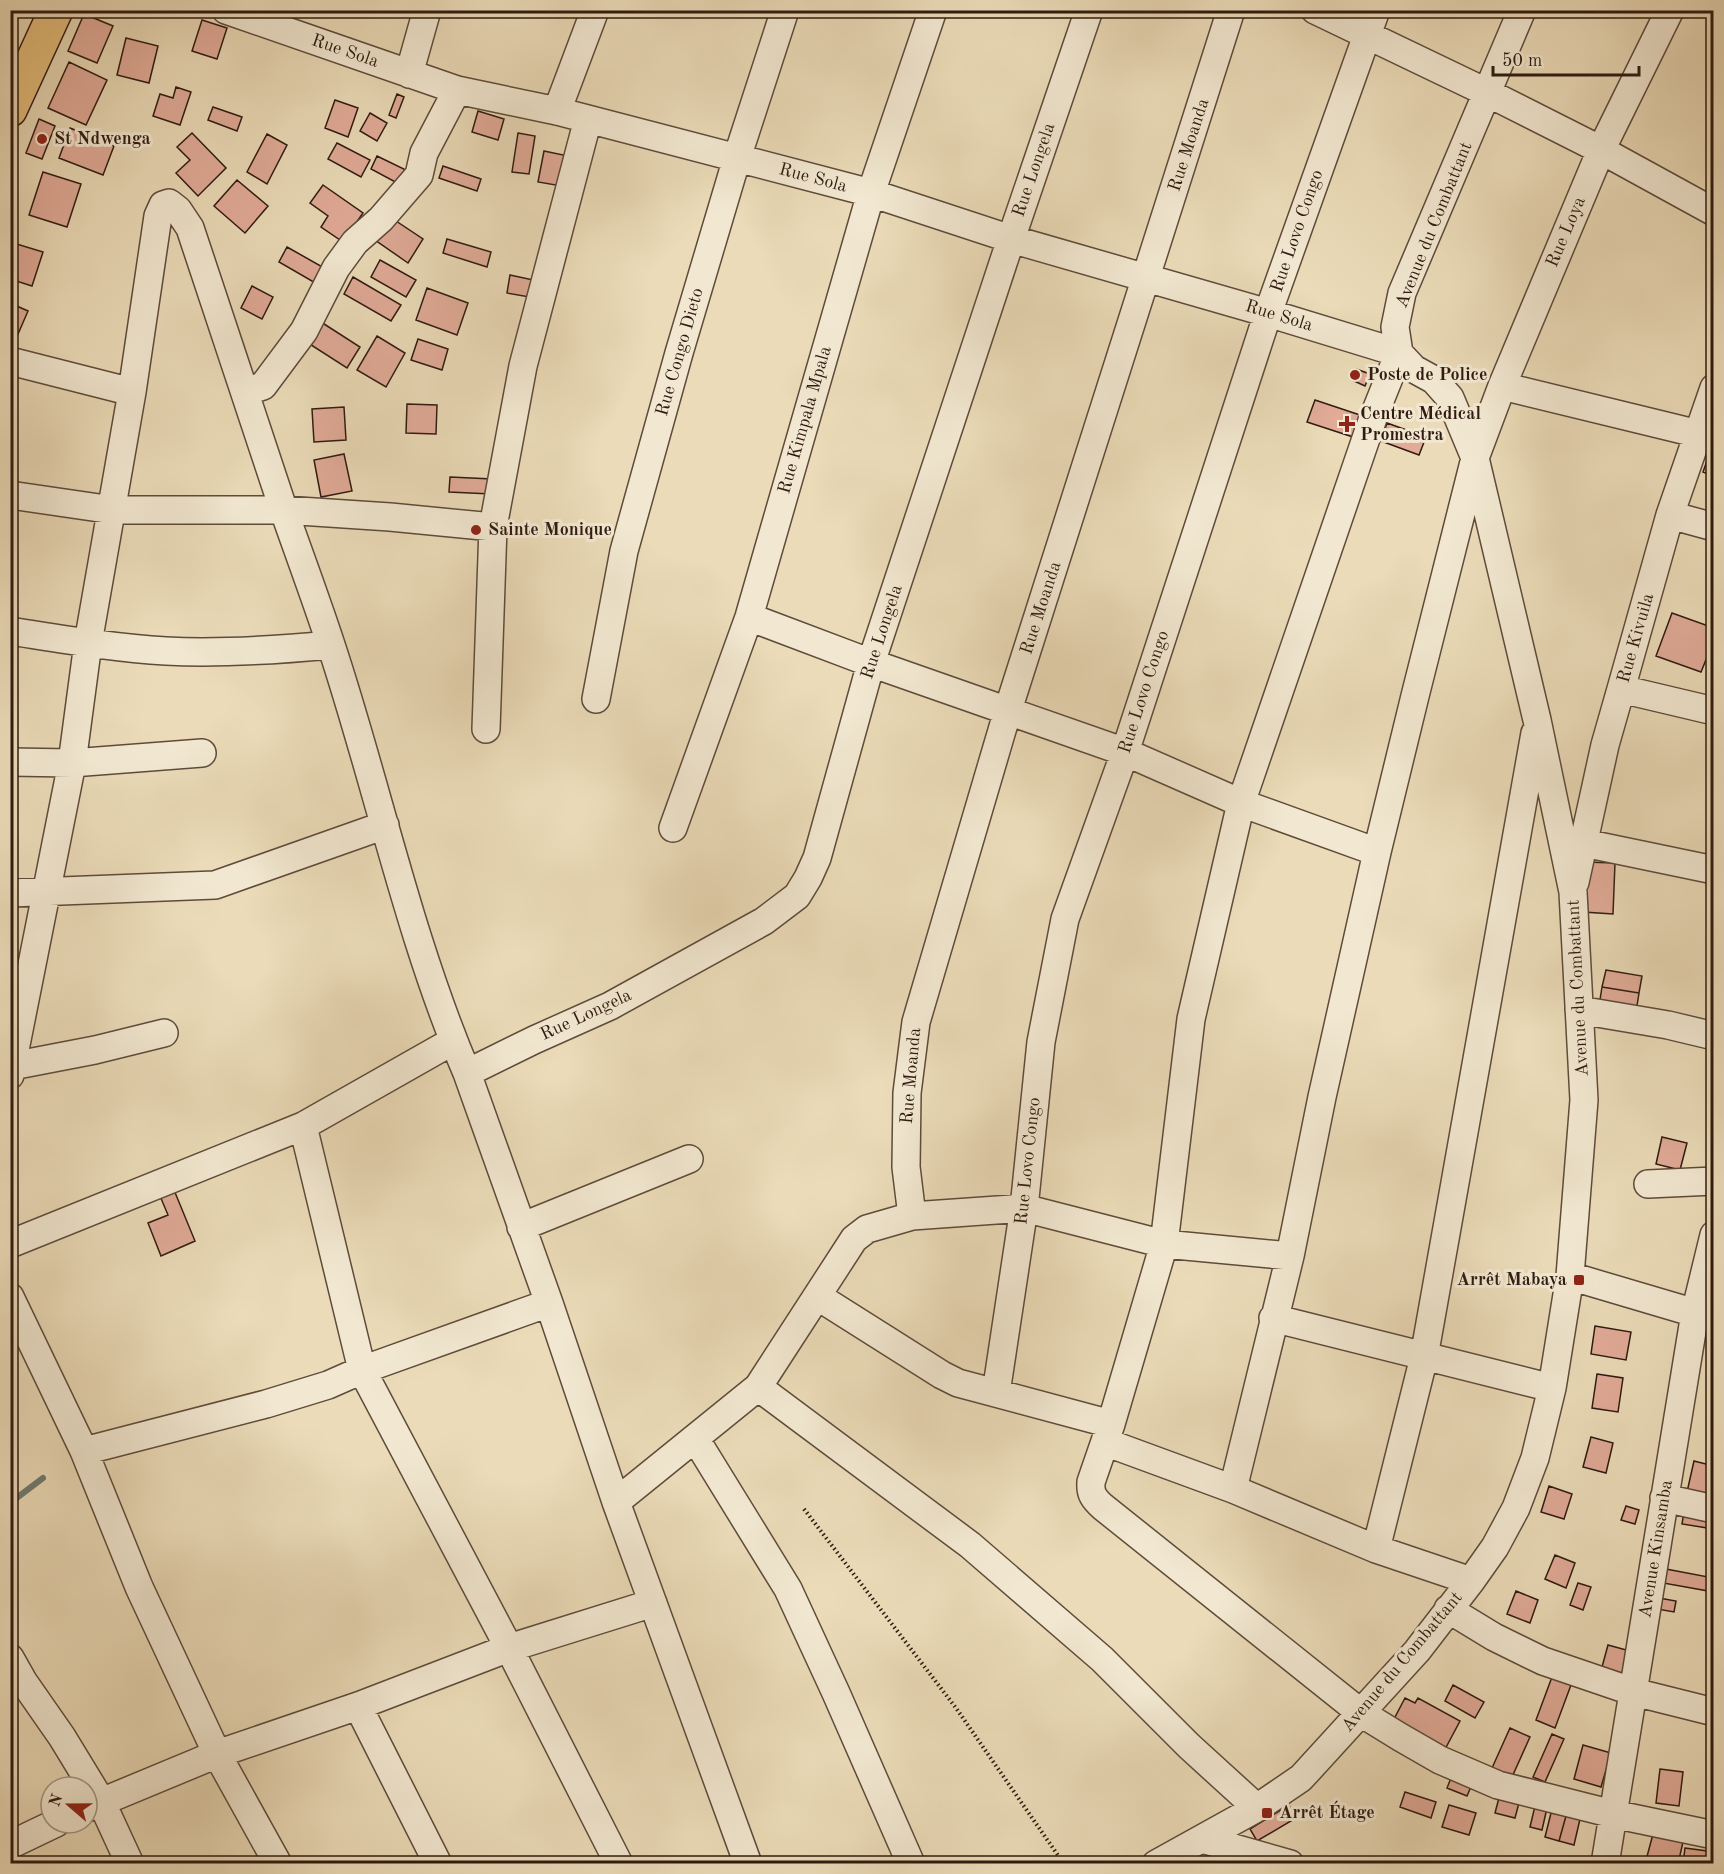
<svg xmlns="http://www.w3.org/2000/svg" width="1724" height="1874" font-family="'Old Standard TT',serif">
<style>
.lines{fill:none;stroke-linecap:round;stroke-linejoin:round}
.stream{stroke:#6e7b71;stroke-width:6}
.building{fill:#e1ab98;stroke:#2f1b11;stroke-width:1.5}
.minor-casing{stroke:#5e4b3b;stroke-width:30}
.major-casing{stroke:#2f1b11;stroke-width:36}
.path{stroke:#2f1b11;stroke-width:4;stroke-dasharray:1.5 3;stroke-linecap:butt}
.minor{stroke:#f2e8d1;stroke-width:27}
.major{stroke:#e6be7c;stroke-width:33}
.poi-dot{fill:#8f2418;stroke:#f2e8d1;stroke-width:2}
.labels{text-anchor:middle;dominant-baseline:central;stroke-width:6;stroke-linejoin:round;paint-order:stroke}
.street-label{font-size:18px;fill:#2f1b11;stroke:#f2e8d1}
.poi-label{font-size:18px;font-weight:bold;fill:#2f1b11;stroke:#f2e8d1;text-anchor:start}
</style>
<rect width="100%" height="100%" fill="#ebdbb8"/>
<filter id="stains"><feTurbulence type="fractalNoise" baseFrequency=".00333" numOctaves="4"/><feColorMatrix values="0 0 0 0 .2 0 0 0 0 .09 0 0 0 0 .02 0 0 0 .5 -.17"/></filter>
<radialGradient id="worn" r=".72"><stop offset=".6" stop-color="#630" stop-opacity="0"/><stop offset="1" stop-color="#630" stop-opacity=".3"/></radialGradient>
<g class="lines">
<path class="stream" d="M10,1503L43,1478"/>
</g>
<path class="building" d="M84,14L113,26L97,63L68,51Z
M202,20L227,28L217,59L192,51Z
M126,38L158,46L149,83L117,75Z
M69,62L107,80L86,125L48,108Z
M176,87L191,92L180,125L153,116L160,94L173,98Z
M397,94L404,97L396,118L389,115Z
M335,100L358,108L348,137L325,128Z
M213,107L242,117L237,131L208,120Z
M478,111L504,119L498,140L472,132Z
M370,113L387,123L377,141L360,131Z
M39,119L55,126L42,159L26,153Z
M70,128L114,146L103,175L59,158Z
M192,133L226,168L198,196L176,173L190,160L177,147Z
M518,133L535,136L529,174L512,172Z
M267,134L287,145L267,184L247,172Z
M337,143L370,160L361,177L328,159Z
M544,151L573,157L567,187L538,182Z
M377,156L406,170L399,184L371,169Z
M443,166L481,179L477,191L439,178Z
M43,172L81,184L67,227L29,215Z
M237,180L268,206L245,233L214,206Z
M323,185L363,213L343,242L321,227L328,216L310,203Z
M390,217L423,239L408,263L375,240Z
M447,239L491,252L487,267L443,253Z
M10,242L43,252L32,286L10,279Z
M287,247L326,269L317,284L279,262Z
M380,260L416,280L406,297L371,277Z
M510,275L538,281L535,298L507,293Z
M353,277L401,305L391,321L344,294Z
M252,286L273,297L262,319L241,308Z
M427,288L468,303L457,335L416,320Z
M10,303L28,311L15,341L10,339Z
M321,322L360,347L347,368L308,343Z
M377,336L405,353L386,387L357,370Z
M418,339L448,349L442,370L411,360Z
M1356,369L1370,374L1365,386L1352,380Z
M1315,400L1360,415L1353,437L1307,422Z
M407,404L437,405L436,434L406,433Z
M344,407L346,440L314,442L312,409Z
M1387,423L1426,437L1419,455L1381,441Z
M1714,441V476L1703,472Z
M344,454L352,491L321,497L314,460Z
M450,477L492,479L491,494L449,492Z
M1672,613L1714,628V640L1701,672L1656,656Z
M1714,835V861L1706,859Z
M1586,862L1615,863L1613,914L1583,912Z
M1606,970L1642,976L1639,993L1602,987Z
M1602,987L1639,993L1636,1012L1599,1006Z
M1662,1137L1687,1143L1680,1170L1656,1164Z
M174,1190L195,1241L161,1256L148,1223L168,1215L160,1196Z
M1595,1326L1631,1332L1626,1360L1591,1354Z
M1597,1374L1623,1378L1618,1412L1592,1408Z
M1591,1437L1613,1443L1606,1473L1583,1467Z
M1694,1461L1714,1466V1498L1687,1492Z
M1549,1486L1572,1494L1564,1519L1541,1512Z
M1626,1506L1639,1510L1635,1524L1621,1520Z
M1684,1512L1714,1517V1529L1682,1524Z
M1555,1555L1575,1563L1566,1588L1545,1579Z
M1666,1569L1713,1578L1714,1574V1592L1663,1583Z
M1578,1583L1591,1587L1583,1610L1570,1605Z
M1516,1591L1538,1600L1530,1623L1507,1614Z
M1659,1598L1676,1601L1674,1612L1657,1609Z
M1608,1645L1630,1651L1623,1679L1607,1674L1608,1669L1602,1667Z
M1552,1677L1571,1685L1555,1728L1536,1720Z
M1453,1685L1484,1702L1475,1718L1445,1701Z
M1405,1698L1415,1703L1418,1698L1460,1721L1443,1753L1393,1721Z
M1510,1728L1530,1737L1512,1777L1492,1768Z
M1552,1734L1564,1739L1545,1782L1533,1777Z
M1583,1745L1611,1753L1601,1787L1574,1779Z
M1660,1769L1683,1772L1679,1806L1656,1803Z
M1453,1773L1473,1782L1467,1796L1447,1788Z
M1405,1792L1436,1802L1431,1818L1400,1807Z
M1500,1794L1520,1799L1515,1818L1495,1813Z
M1289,1805L1296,1818L1257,1841L1250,1829Z
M1449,1805L1476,1813L1469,1835L1442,1827Z
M1535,1806L1547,1808L1542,1830L1530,1827Z
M1551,1813L1566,1816L1559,1841L1545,1837Z
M1566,1816L1580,1819L1574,1845L1559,1841Z
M1653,1834L1683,1842L1678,1864H1645Z
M1685,1848L1707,1851L1705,1864H1683Z"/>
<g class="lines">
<g class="minor-casing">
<path id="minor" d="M226,10L457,90L557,111L871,193L1011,239L1268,313L1399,353L1373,418L1241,803L1191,1019L1164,1244L1111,1424L1091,1482C1090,1494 1094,1499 1103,1507L1361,1713L1400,1737L1440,1760L1498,1785L1613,1814L1714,1835
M1315,10L1488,93L1601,150L1714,212
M409,74L427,10
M557,111L595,10
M10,361L132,392
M1502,386L1699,434
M245,392L263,386L304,331L336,268L355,242L381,219L419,175L424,153L457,90
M10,495L113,510H284L390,517L493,527
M1670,515L1714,527
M749,617L871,663L1125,752L1241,803L1377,852
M10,631C62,639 114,648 166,651C221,654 277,650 331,645
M1621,689L1714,711
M596,699L624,551L679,353L737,158L785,10
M486,729L493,527L523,366L588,119
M10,762L72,763L202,753
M673,828L749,617L871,193L933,10
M1584,843L1714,870
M1575,882L1605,745L1621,689L1670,515L1714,388
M10,893L215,885L385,825
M1579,1010L1668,1025L1714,1036
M12,1066L95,1050L164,1033
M467,1073L534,1040L610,1006L764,921L797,896L808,878L817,858L871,663L1011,239L1089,10
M10,1075L72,763L88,643L132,392L158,216L163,205L169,203L178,210L190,228C221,322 252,415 283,508C299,554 316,599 331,645C378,787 408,935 467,1073L549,1303L616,1502L748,1864
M303,1126L362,1370L509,1648L619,1864
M1648,1184L1714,1181
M912,1216L906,1167L907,1093L916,1022L1008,710L1231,10
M521,1227L689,1159
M10,1244L303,1126L453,1041
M1570,1276L1695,1313L1713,1316
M817,1296L942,1375L958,1383L1111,1424
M10,1297L84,1451L139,1587L217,1754L278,1864
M1273,1318L1552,1388
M758,1387L970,1545L1102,1659L1189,1746L1257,1808
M996,1393L1024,1208L1041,1042L1065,919L1125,752L1268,313L1376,10
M695,1438L788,1589L836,1693L911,1864
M1105,1442L1233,1489L1376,1549L1471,1581
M84,1451L266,1404L328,1385L362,1370L549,1303
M1233,1489L1290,1256L1322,1097L1377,852L1415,696L1475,458L1502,386L1601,150L1670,10
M1664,1498L1714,1509
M616,1502L758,1387L854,1239L867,1229L912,1216L1024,1208L1164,1244L1290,1256
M1376,1549L1424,1357L1535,733
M1448,1609L1494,1637L1543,1661L1634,1692L1714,1712
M10,1658L23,1681L62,1737L101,1801L130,1864
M358,1706L438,1864
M87,1808L217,1754L358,1706L509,1648L653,1603
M1202,1839L1290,1864
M10,1845L56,1823
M1156,1864L1257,1808L1301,1778L1417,1651L1471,1581L1495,1547L1516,1508L1535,1458L1552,1388L1570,1276L1584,1100L1573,892L1537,720L1475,458L1450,398L1434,380L1414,369L1399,353L1395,327L1402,293L1522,10
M1605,1864L1695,1313L1714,1235"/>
</g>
<g class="major-casing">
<path id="major" d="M10,110L56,10"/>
</g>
<path class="path" d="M804,1509L956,1708L1064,1864"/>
<use href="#minor" class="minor"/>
<use href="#major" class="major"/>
</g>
<g class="poi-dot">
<circle cx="42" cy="139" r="6"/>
<circle cx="1355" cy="375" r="6"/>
<path d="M1344 415h6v6h6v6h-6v6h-6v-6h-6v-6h6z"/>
<circle cx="476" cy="530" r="6"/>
<rect x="1573" y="1274" width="12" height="12" rx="3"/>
<rect x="1261" y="1807" width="12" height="12" rx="3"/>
</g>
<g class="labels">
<g class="street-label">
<text transform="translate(345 51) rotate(19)">Rue Sola</text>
<text transform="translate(1189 145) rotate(-72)">Rue Moanda</text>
<text transform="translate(1034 170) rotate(-71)">Rue Longela</text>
<text transform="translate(813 178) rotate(15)">Rue Sola</text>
<text transform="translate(1434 225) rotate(-68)">Avenue du Combattant</text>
<text transform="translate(1297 231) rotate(-71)">Rue Lovo Congo</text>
<text transform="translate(1566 232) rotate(-67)">Rue Loya</text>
<text transform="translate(1279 316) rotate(17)">Rue Sola</text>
<text transform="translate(680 352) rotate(-74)">Rue Congo Dieto</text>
<text transform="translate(805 420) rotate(-74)">Rue Kimpala Mpala</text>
<text transform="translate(1041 608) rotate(-72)">Rue Moanda</text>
<text transform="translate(882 632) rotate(-72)">Rue Longela</text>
<text transform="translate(1636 638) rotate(-74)">Rue Kivuila</text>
<text transform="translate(1144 692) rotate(-72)">Rue Lovo Congo</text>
<text transform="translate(1578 988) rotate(-93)">Avenue du Combattant</text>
<text transform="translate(586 1015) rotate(-25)">Rue Longela</text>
<text transform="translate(911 1076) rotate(-85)">Rue Moanda</text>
<text transform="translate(1028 1161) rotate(-84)">Rue Lovo Congo</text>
<text transform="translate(1656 1549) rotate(-81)">Avenue Kinsamba</text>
<text transform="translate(1402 1662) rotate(-50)">Avenue du Combattant</text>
</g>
<g class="poi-label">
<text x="54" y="139">St Ndwenga</text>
<text x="1367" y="375">Poste de Police</text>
<text x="1360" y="414">Centre Médical<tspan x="1360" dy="21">Promestra</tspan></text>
<text x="488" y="530">Sainte Monique</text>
<text x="1567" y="1280" text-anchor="end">Arrêt Mabaya</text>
<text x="1279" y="1813">Arrêt Étage</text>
</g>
</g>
<rect width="1724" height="1874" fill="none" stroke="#ebdbb8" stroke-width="36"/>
<rect x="12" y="12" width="1700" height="1850" fill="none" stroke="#2f1b11" stroke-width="3"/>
<rect x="18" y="18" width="1688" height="1838" fill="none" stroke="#2f1b11" stroke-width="1.5"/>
<g transform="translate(69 1805) rotate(290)"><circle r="28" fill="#f2e8d1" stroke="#a49684" stroke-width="1.5"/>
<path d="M0-4.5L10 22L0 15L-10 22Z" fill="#8f2418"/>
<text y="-9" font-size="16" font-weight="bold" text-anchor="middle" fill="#2f1b11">N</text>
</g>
<path d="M1493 66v9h146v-9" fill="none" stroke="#2f1b11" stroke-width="3"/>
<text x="1502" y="66" font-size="18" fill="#2f1b11" stroke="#f2e8d1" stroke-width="4.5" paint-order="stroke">50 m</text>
<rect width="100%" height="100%" filter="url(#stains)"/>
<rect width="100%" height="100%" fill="url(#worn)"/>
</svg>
